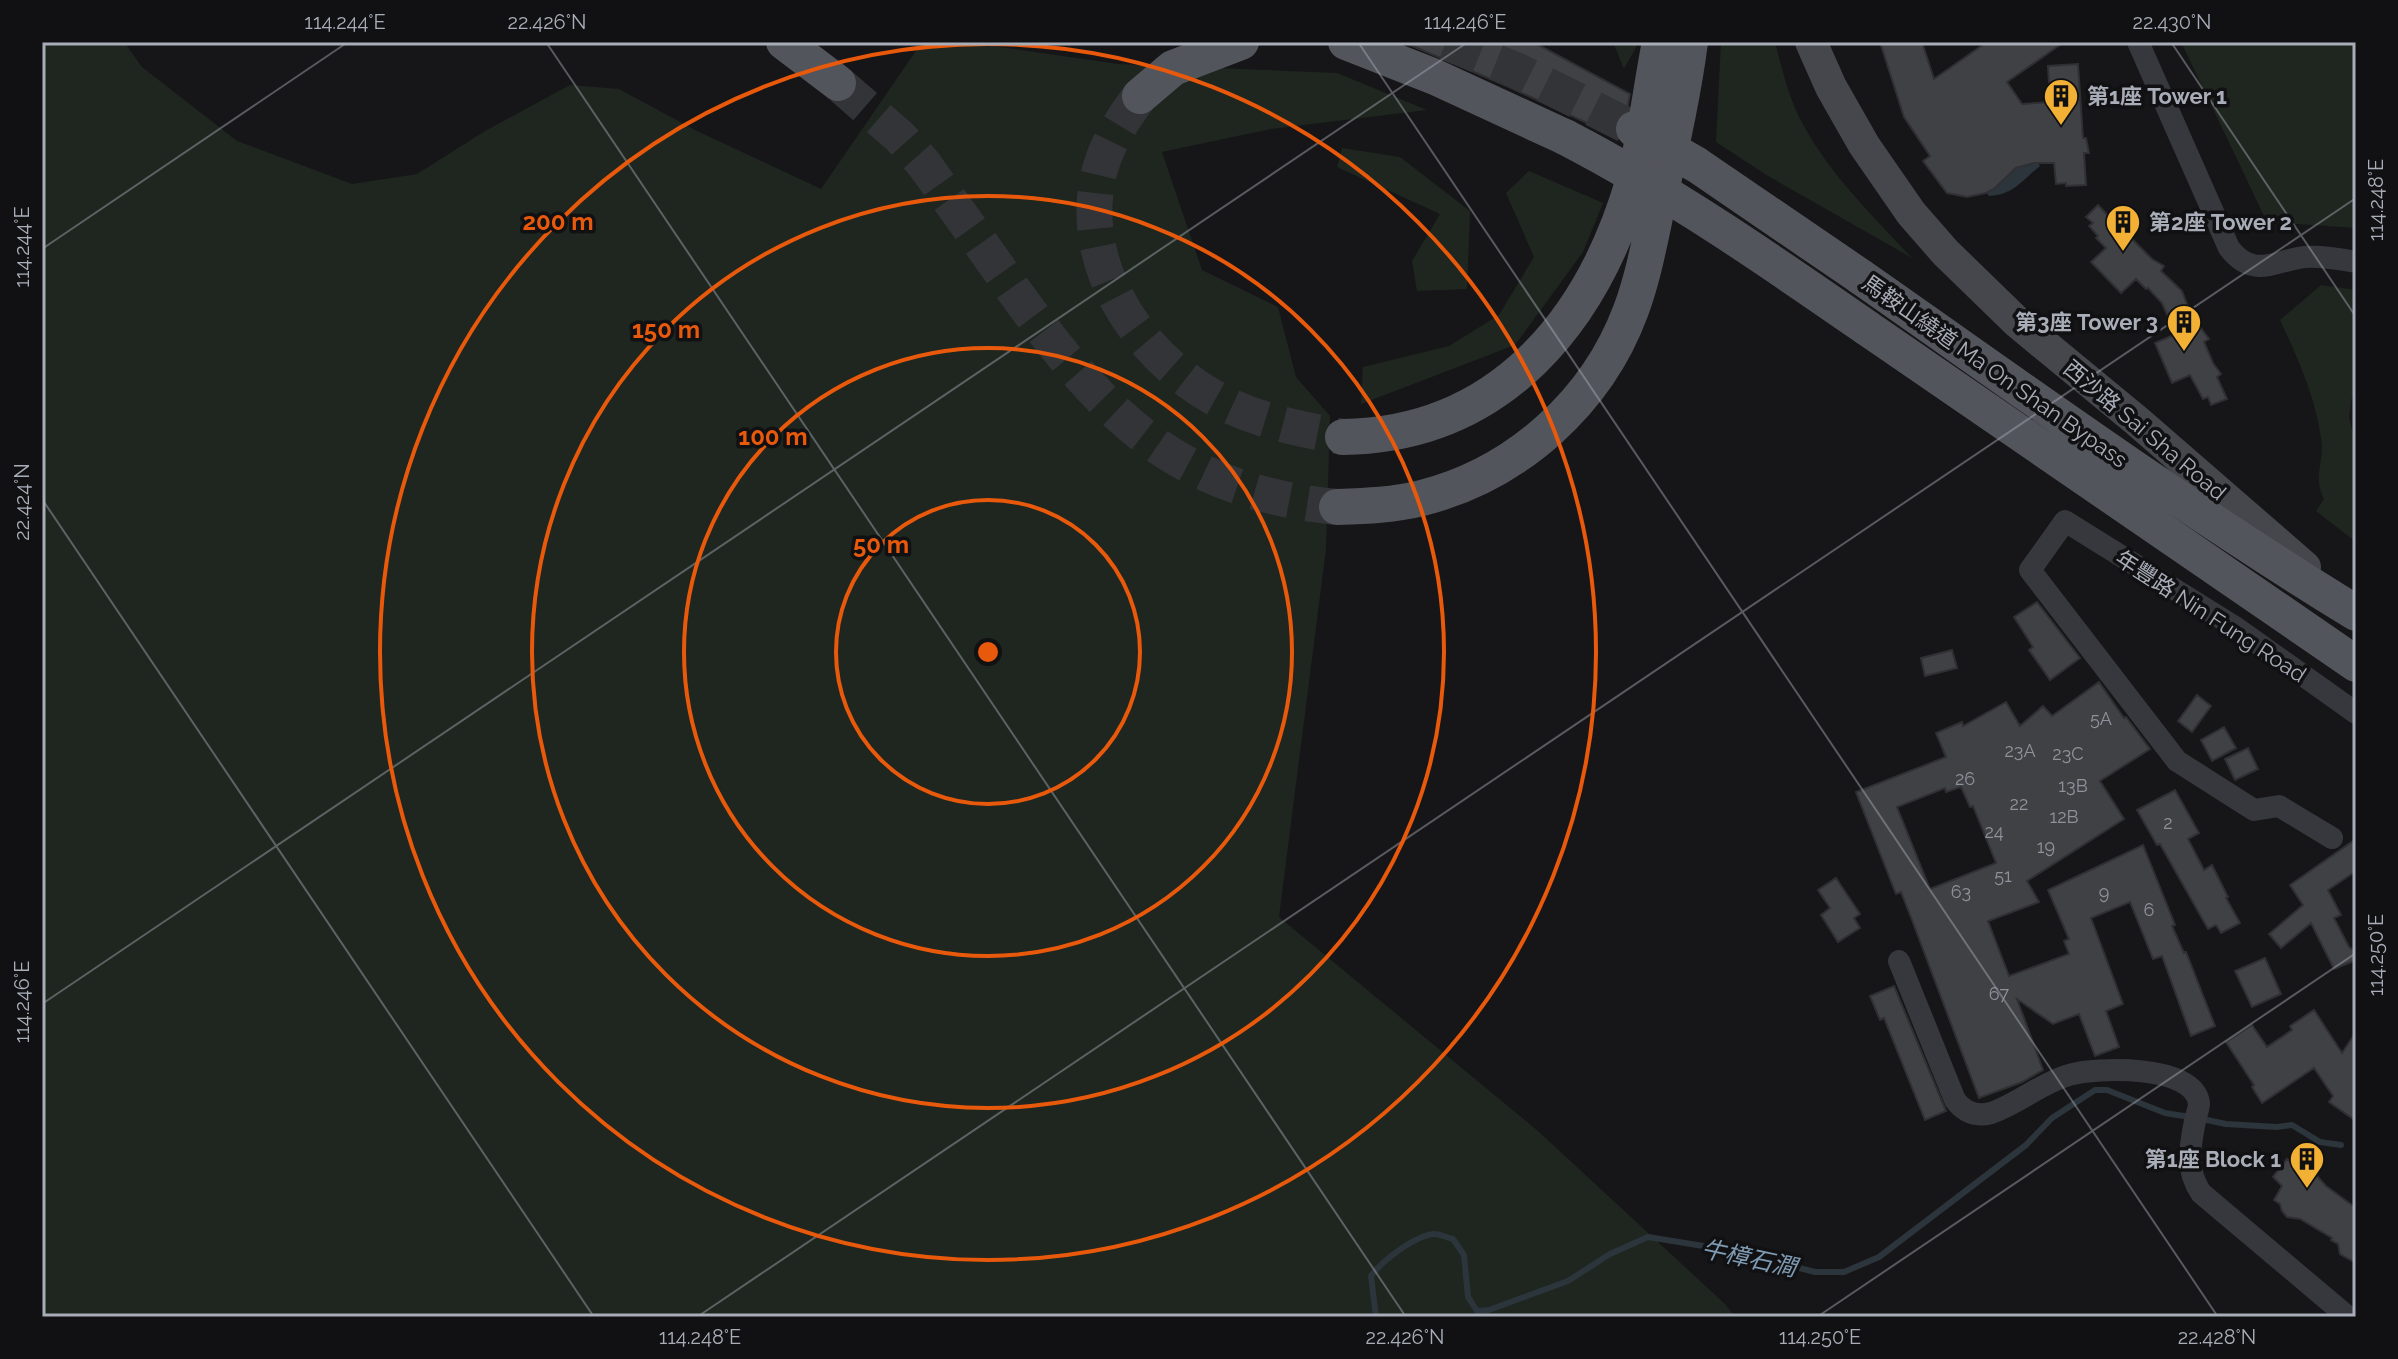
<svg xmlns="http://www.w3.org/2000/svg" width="2398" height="1359" font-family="Raleway,'Noto Sans TC',sans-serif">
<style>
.green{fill:#1e261f}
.water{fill:#2c353c}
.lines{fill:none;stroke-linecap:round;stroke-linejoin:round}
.stream{stroke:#2c353c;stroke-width:6}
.building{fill:#404145;stroke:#303034;stroke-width:2;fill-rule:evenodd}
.primary-tunnel{stroke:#333438;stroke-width:36;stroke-dasharray:36 18;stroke-linecap:butt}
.minor{stroke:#37383d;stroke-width:22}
.secondary{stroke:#45474d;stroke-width:32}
.primary{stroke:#53555c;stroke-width:36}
.primary-bridge{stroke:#53555c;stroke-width:36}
.ticks{fill:none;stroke:#a8adb8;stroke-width:2;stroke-opacity:0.45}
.ring{fill:none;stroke:#e8590c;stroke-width:4}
.labels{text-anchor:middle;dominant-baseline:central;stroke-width:7;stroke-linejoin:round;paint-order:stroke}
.number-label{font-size:18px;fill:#8e929b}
.poi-label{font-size:22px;font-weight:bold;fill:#a8adb8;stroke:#111113;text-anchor:start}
.street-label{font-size:22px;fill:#a8adb8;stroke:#111113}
.water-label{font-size:24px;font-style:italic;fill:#7f9bb3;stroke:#111113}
.centre{fill:#e8590c;stroke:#111113;stroke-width:4}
.ring-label{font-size:24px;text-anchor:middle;font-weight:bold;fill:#e8590c;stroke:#111113;stroke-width:7;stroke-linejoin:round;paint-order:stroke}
.neatline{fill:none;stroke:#a8adb8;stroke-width:3}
.ticks-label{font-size:20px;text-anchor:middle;fill:#a8adb8}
</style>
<rect width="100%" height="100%" fill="#161618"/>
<path class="green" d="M42,42H124L142,67L237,141L352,184L417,174L485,131L570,85L619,89L695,130L821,189L922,42H966L1118,64L1337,73L1427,110L1271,129L1162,152L1202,270L1278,307L1296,377L1330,416L1326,549L1279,917L1538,1131L1726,1305L1735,1317H42Z
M1613,42H1639L1624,69Z
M1721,42H1775C1782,69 1789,99 1803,124C1830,175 1873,216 1912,258L1768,176L1716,142Z
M2181,42H2356V228L2267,222Z
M1342,148L1400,157L1470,211L1467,289L1417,291L1412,261L1440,214L1337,167Z
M1529,171L1603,203L1583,252L1515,345L1361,404L1363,367L1449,346L1499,315L1534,257L1506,193Z
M2321,285L2356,290V387L2351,401L2349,418L2356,444V542L2316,511L2324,499C2312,476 2325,462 2321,438C2315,396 2298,359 2280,320Z"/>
<path class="water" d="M2021,136L2040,166C2021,181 2015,194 1989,196L1972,171Z"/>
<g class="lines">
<path class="stream" d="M2202,1119L2226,1124L2277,1127L2292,1125L2320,1142L2341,1145
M1376,1317L1371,1276C1382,1261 1414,1236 1434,1234C1440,1234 1448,1238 1453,1239L1464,1255L1468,1297L1477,1311L1489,1310L1568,1281L1610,1254L1648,1237L1728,1250L1815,1272H1844L1879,1257L2026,1145L2052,1118L2095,1090H2107L2165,1113L2190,1117"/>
</g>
<path class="building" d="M1403,42H1533L1630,94L1627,110L1615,119L1613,128L1615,136L1507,86Z
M1880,42H1922L1934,79L1987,42H2064L2007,82L2022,104L2050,102L2048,66L2078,64L2083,138H2086L2089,153H2084L2086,185L2066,186V183L2056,184L2054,163H2034L2016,168L1995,188L1986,193L1967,197L1947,193L1923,161L1930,156L1904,117Z
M2098,205L2115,223L2128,230L2126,233L2152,259L2164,266L2161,271L2182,291L2191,315L2209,339L2204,342L2213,363L2221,374L2217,377L2227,399L2211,405L2208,397L2203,399L2190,375L2172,383L2155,343L2176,334L2167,322L2170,321L2162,303L2148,288L2146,289L2136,279L2121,293L2091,262L2106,248L2096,238L2098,236L2089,226L2093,223L2086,217Z
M2037,602L2080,658L2050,680L2029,650L2033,647L2014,617Z
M1952,650L1957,668L1925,676L1921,658Z
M2099,682L2124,718L2126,717L2150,749L2100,781L2124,819L2027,881L2039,902L1988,921L2009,976L2069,954L2064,941L2069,939L2048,890L2143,845L2175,925L2172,926L2184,953L2186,952L2215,1026L2191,1036L2162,956L2153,959L2130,902L2091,918L2123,1004L2106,1011L2119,1047L2095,1056L2079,1014L2053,1024L2017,999L2043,1070L2022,1082L1979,1098L1912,920L1901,892L1896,894L1856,792L1946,757L1936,733L1962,722L1963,726L2006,702L2020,726L2043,706L2052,716ZM1961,787L1970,807L1973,806L1996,863L1930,889L1897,807L1945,788L1946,792Z
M2197,695L2211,706L2192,732L2178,721Z
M2224,727L2236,748L2212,761L2201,740Z
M2248,748L2258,769L2235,780L2225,759Z
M2175,790L2199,833L2188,839L2204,870L2212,865L2228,897L2226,898L2240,923L2221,933L2216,925L2208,929L2160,844L2157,845L2137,810Z
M2356,839V871L2328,890L2341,915L2334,918L2349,947L2356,952V960L2334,969L2311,923L2281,948L2269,934L2303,905L2290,885Z
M1836,878L1860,914L1854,918L1860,928L1838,942L1821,915L1830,908L1818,890Z
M2265,958L2281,994L2252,1007L2235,971Z
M1894,986L1946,1111L1925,1120L1884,1018L1880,1020L1870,996Z
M2314,1010L2342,1053L2356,1032V1121L2329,1102L2333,1096L2314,1068L2262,1103L2252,1087L2254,1085L2226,1042L2252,1025L2267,1047L2292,1030L2290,1026Z
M2287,1159L2298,1167L2308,1166L2326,1186L2356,1208V1263L2340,1254L2338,1244L2331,1240L2332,1238L2300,1219L2287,1217L2282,1211L2280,1204L2274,1200L2282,1186L2273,1177Z"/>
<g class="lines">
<path class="primary-tunnel" d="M1446,42L1518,71L1634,129
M838,83L900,137L924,164C953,205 983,246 1012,288C1103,414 1174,491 1337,507
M1140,96C1120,122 1103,150 1097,182C1080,277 1149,369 1232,407C1268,423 1305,430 1343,437"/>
<path class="minor" d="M2138,42L2229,248C2254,280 2275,260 2305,257C2322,256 2339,259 2356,262
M2332,838L2279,806L2254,810L2177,761L2030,570L2065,521L2235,627L2356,713
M1899,961L1955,1100C1964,1112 1976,1117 1991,1113C2018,1104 2041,1083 2069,1075C2096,1067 2194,1064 2199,1103C2199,1109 2196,1115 2195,1121C2190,1147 2185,1169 2201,1193L2348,1317"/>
<path class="secondary" d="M1811,42L1831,87L1864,145L1911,213L1945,252L2018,323L2137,421L2305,567"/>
<path class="primary" d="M784,42L838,83
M1346,42L1435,77L1565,137
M1140,96L1173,68L1241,42
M1861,277C2024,391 2186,509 2356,613
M1867,328L2356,664
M1343,437C1500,435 1593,321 1634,179C1646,135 1651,87 1660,42
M1337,507C1366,506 1394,505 1422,498C1517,474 1597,402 1631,310C1644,275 1650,239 1658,203C1671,150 1683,96 1690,42"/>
<path class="primary-bridge" d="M1634,129L1697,165L1861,277
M1565,137C1671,192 1769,260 1867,328"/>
</g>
<path class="ticks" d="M546,42L1406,1317M1358,42L2218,1317M2171,42L2356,317M42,249L348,42M42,499L594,1317M42,1004L1468,42M697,1317L2356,198M1817,1317L2356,953"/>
<g class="ring">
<circle cx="988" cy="652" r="152"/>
<circle cx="988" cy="652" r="304"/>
<circle cx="988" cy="652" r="456"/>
<circle cx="988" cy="652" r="608"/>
</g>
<defs>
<g id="building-pin" transform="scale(1.8)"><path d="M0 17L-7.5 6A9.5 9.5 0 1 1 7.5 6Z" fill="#f2b134" stroke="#111113"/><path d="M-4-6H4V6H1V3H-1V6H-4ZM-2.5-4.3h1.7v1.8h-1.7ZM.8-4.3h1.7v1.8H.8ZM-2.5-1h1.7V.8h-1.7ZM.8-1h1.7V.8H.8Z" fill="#111"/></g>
</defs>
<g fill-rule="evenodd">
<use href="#building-pin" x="2061" y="96"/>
<use href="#building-pin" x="2123" y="222"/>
<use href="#building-pin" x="2184" y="322"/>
<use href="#building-pin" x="2307" y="1159"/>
</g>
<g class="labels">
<g class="number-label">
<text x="2101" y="718">5A</text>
<text x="2020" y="750">23A</text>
<text x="2068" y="753">23C</text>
<text x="1965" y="778">26</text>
<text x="2073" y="785">13B</text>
<text x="2019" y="803">22</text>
<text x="2064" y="816">12B</text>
<text x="2168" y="822">2</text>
<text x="1994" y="831">24</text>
<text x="2046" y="846">19</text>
<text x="2003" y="875">51</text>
<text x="1961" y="891">63</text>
<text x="2104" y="892">9</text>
<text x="2149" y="909">6</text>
<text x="1999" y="993">67</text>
</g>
<g class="poi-label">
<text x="2087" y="96">第1座 Tower 1</text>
<text x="2149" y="222">第2座 Tower 2</text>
<text x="2158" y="322" text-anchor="end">第3座 Tower 3</text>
<text x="2281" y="1159" text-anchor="end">第1座 Block 1</text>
</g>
<g class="street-label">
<text transform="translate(1995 371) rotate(35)">馬鞍山繞道 Ma On Shan Bypass</text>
<text transform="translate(2145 430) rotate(40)">西沙路 Sai Sha Road</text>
<text transform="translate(2211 616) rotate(33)">年豐路 Nin Fung Road</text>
</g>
<g class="water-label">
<text transform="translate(1749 1258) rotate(12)">牛樟石澗</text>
</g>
</g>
<circle cx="988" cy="652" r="12" class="centre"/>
<g class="ring-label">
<text x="558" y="230">200 m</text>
<text x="666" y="338">150 m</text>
<text x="773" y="445">100 m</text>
<text x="881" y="553">50 m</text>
</g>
<rect width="2398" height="1359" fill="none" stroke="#111113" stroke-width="88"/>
<rect x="44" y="44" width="2310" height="1271" class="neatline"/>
<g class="ticks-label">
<text x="345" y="29">114.244°E</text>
<text x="547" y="29">22.426°N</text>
<text x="1465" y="29">114.246°E</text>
<text x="2172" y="29">22.430°N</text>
<text transform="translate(2376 200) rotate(-90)" y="7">114.248°E</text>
<text transform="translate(22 247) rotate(-90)" y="7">114.244°E</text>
<text transform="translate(22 502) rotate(-90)" y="7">22.424°N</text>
<text transform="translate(2376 955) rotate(-90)" y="7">114.250°E</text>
<text transform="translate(22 1002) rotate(-90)" y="7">114.246°E</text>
<text x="700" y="1344">114.248°E</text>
<text x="1405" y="1344">22.426°N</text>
<text x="1820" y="1344">114.250°E</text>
<text x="2217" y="1344">22.428°N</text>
</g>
</svg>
